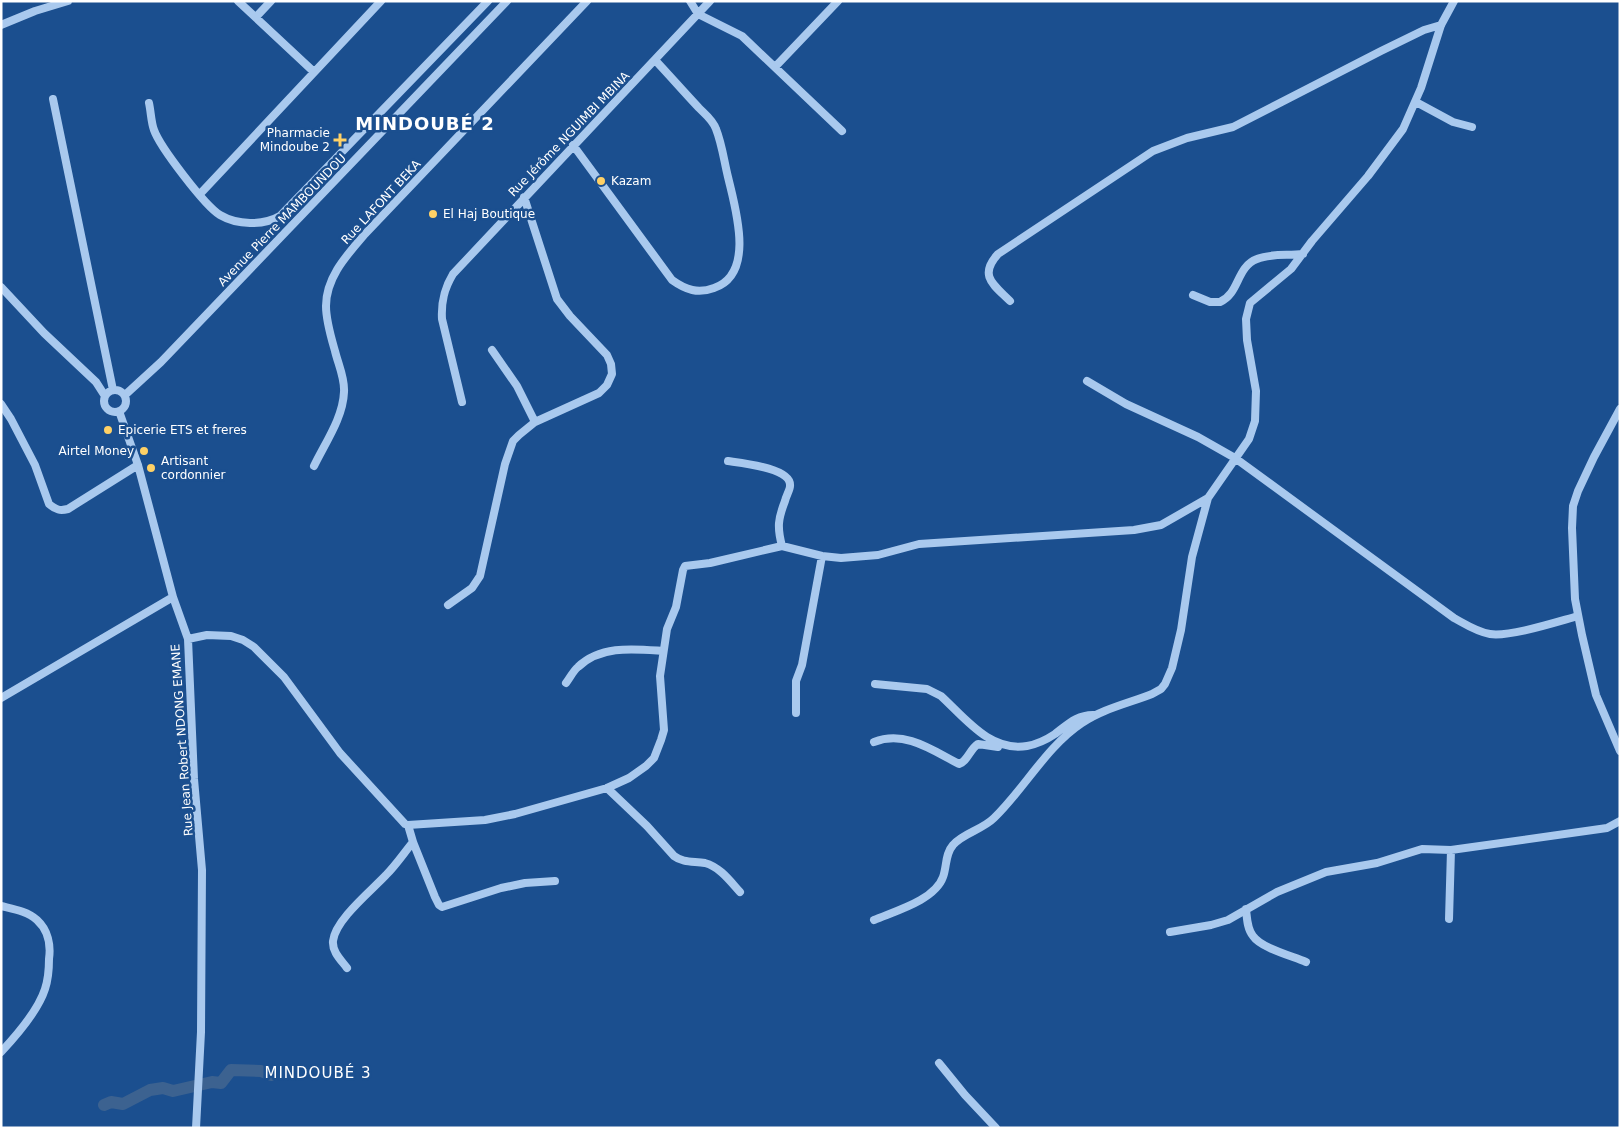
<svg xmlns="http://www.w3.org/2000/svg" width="1621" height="1129" font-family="'DejaVu Sans',sans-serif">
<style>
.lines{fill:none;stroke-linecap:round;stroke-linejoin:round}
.river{stroke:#3c6290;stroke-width:12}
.minor{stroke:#a9c9ee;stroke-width:8}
.poi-dot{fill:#ffd166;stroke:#1b4f8f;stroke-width:2}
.labels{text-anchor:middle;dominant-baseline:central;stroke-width:5;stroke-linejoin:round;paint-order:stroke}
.poi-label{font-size:12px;fill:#fff;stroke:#1b4f8f;text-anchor:start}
.street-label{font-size:12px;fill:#fff;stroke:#1b4f8f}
.quarter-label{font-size:15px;letter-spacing:1px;fill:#fff;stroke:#1b4f8f}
.district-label{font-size:18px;font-weight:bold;letter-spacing:1px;fill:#fff;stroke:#1b4f8f}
</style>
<rect width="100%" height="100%" fill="#1b4f8f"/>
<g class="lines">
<path class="river" d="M104,1105L111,1102L123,1104L150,1090L163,1088L173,1091L212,1082L221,1083L231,1070L261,1071L271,1075"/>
<path class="minor" d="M238,1L314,72
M690,1L698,14L742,36L842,131
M256,17L271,1
M1,25L35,11L68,1
M775,67L838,1
M53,99L113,390
M1416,102L1453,122L1472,127
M149,103C151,112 151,122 154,130C160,147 205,206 220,215C237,225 263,226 280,216L488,1
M573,145L672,280C686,290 698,294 714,288C756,274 735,207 728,177C724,161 722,144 716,129C713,120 705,114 699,108C684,92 670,76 655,60
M200,194L381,1
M1,287L44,333L96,382L105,396
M1193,295L1210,302H1220C1240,293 1236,267 1257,259C1271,253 1288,256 1303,254
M1010,301C994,285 978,276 998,254L1153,151L1187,138L1233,127L1381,51L1424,30L1441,25
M492,350L517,386L535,422
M1087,381L1126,404L1198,437L1235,458L1454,618C1465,624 1477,632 1490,634C1510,637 1556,622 1578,616
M104 401a11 11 0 1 1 22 0a11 11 0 1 1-22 0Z
M125,395L161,362L507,1
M462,402L442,319C441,302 444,289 453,274L710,1
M1,404L11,419L35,465L49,504C56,510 60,511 68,509L138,465
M1620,409L1594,457L1578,491L1573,506L1572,528L1575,599L1582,635L1596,695L1620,751
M119,411L138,465L173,597L188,639L194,779L202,870L201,1032L196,1128
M728,461C741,463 792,468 790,486C790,490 786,496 785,501C778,519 777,527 782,546
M314,466C325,443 343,418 344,392C345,378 338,364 335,351C331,337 326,321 326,306C326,277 347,255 365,234L587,1
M448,605L472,588L480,576L505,464L513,441L519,435L535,422L599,393L607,385L612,374L611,364L607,355L570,316L557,299L524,197
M188,639L207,635L231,636L243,640L254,647L284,677L340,753L405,824L408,825L485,820L515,814L607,788L629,778L646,766L654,758L661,740L664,730L660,676L667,629L676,607L683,570L685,566L710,563L782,546L822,556L841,558L878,555L919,544L1134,530L1161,525L1208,498
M566,683C570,678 573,671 578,667C601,645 634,649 663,651
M875,684L927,689L941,696C966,719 990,752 1027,746C1038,744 1046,740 1055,734C1068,724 1078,714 1095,715
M1,698L173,597
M796,713V681L802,665L822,556
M874,742C905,730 932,750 959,764C967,762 970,749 978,744L998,747
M607,788L647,826L674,856C683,863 694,861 705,863C720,867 730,881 740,892
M408,825L413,842L435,897L439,905L442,907L501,888L525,883L555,881
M1,906C13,909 27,911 37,920C48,930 51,945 49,959C49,969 48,980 45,989C38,1011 16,1036 1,1052
M1246,909C1247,918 1247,929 1253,936C1261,948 1292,956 1306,962
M1449,919L1451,850
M874,920C895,911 935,900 943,877C947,866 945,854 953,845C963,833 982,830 994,818C1025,788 1046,747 1082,723C1102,709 1129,703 1152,694L1161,689L1165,684L1172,668L1181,630L1192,557L1208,498L1249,439L1255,421L1256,391L1247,340L1246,319L1250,303L1291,269L1312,241L1368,176L1403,129L1421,88L1441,25L1454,1
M1170,932L1211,925L1228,920L1277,892L1326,872L1377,863L1422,849L1451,850L1607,828L1620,821
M347,968C341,960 332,952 333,941C335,920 371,891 386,875C396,865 404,853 413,842
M939,1063L965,1095L996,1128"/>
</g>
<g class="poi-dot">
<path d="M337.5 132.5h5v5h5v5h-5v5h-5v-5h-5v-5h5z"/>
<circle cx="601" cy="181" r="5"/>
<circle cx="433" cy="214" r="5"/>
<circle cx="108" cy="430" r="5"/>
<circle cx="144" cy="451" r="5"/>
<circle cx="151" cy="468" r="5"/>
</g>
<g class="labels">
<g class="poi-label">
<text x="330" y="133" text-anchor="end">Pharmacie<tspan x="330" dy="14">Mindoube 2</tspan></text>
<text x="611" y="181">Kazam</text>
<text x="443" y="214">El Haj Boutique</text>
<text x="118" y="430">Epicerie ETS et freres</text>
<text x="134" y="451" text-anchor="end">Airtel Money</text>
<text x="161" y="461">Artisant<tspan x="161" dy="14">cordonnier</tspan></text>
</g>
<g class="street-label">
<text transform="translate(569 134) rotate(-46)">Rue Jérôme NGUIMBI MBINA</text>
<text transform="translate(381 202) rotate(-47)">Rue LAFONT BEKA</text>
<text transform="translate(282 220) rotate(-46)">Avenue Pierre MAMBOUNDOU</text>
<text transform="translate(182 740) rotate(-94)">Rue Jean Robert NDONG EMANE</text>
</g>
<g class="quarter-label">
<text x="318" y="1073">MINDOUBÉ 3</text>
</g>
<g class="district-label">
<text x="425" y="123">MINDOUBÉ 2</text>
</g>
</g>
<rect width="1621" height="1129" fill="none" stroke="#ffffff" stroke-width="5"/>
</svg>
